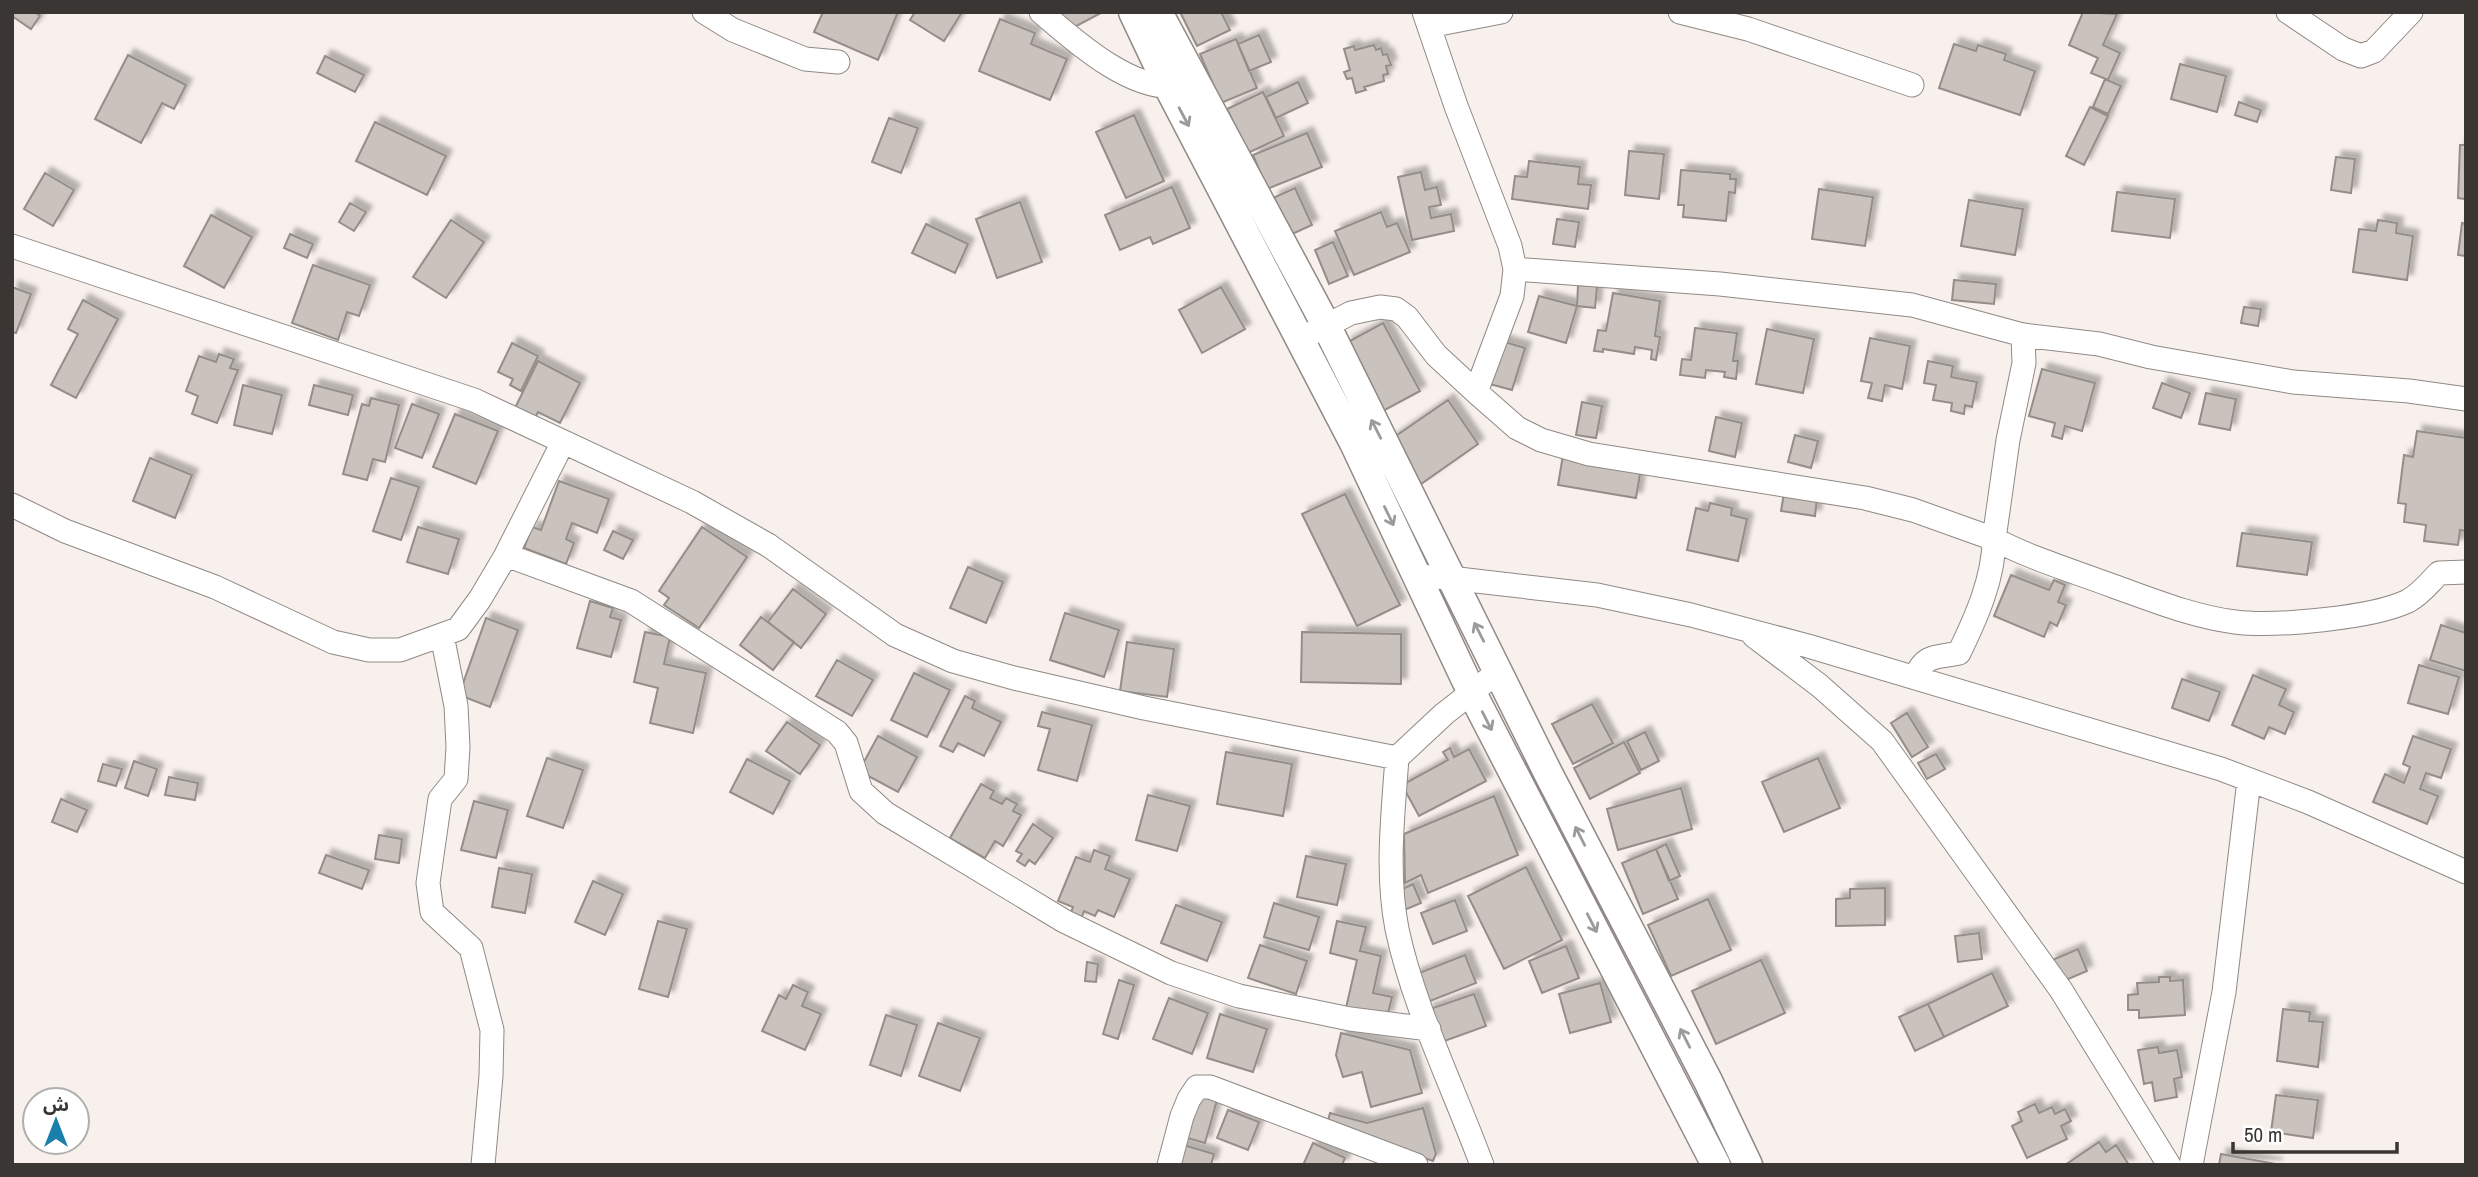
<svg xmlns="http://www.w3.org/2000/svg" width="2478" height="1177" font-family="'Archivo Narrow','Noto Sans Arabic',sans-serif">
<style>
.building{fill:#c9c2bd;stroke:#948d88;stroke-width:2;filter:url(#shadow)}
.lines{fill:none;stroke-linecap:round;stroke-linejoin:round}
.minor-casing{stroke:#908985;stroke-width:25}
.major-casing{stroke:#908985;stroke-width:31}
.minor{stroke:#fff;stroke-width:23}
.major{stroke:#fff;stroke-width:28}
.oneway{stroke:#9c9a9a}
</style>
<defs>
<filter id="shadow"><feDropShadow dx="6" dy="-6" stdDeviation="2" flood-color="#0004"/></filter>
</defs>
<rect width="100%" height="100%" fill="#f8f0ec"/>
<path class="building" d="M12,12H35L40,16L31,29L12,16Z
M823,12H898L878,60L814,32Z
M915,12H962L944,41L910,20Z
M1059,12H1101V13L1069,30Z
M1180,12H1221L1230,30L1197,46Z
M2083,12L2117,14L2103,45L2120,53L2108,80L2091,73L2098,58L2069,45Z
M1000,19L1035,33L1031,44L1067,59L1050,100L979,71Z
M1259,35L1271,62L1249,71L1238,44Z
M1236,39L1257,88L1221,103L1200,54Z
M1954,44L1976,51L1978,45L2006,54L2004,60L2035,71L2020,115L1939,88Z
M1374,45L1376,50L1381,48L1383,55L1387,54L1391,65L1386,66L1388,74L1383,75L1384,81L1364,87L1366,90L1356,93L1352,78L1347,79L1344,72L1350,70L1344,49L1354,46L1355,50Z
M128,55L186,85L174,109L162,103L141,143L95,119Z
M325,56L364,75L355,92L317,73Z
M2180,64L2226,76L2217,112L2171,99Z
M2105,79L2121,86L2108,114L2093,107Z
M1298,82L1308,103L1276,118L1266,97Z
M1263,92L1284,136L1248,153L1227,109Z
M2239,102L2261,110L2257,122L2235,115Z
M2090,107L2108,116L2084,165L2066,156Z
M1134,115L1164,181L1126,198L1096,132Z
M889,118L918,128L901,173L872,162Z
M375,122L446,156L427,195L356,161Z
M1307,133L1322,167L1267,189L1253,155Z
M2460,145H2466V199L2458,198Z
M1629,151L1664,154L1659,199L1625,195Z
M2336,157L2355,159L2351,193L2331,190Z
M1529,161L1580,167L1578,184L1591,185L1588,209L1512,199L1515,176L1527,177Z
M1681,170L1730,174V179H1736L1735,193L1729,192L1726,221L1683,217L1684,205H1678Z
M1421,172L1425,190L1437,187L1441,205L1429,207L1431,218L1451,214L1454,231L1412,240L1398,177Z
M45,173L74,190L53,226L24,209Z
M1172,187L1190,228L1153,244L1150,237L1120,250L1105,215Z
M1295,188L1312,225L1290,235L1273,198Z
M1819,189L1873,197L1865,246L1812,239Z
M2117,192L2175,199L2170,238L2112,231Z
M1969,200L2023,209L2015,255L1961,246Z
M1020,202L1042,262L997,278L976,219Z
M350,203L366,212L354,231L339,222Z
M1381,212L1387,227L1397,223L1410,252L1354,275L1335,231Z
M211,215L252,237L224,288L184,266Z
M1557,219L1579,222L1575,247L1553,244Z
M451,220L484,242L446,298L413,277Z
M2378,220L2397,223L2396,233L2413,236L2407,280L2353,272L2359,229L2376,231Z
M2462,223L2466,224V256L2458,255Z
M926,224L968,244L955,273L912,253Z
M290,234L313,244L307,258L284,248Z
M1333,242L1348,276L1329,284L1315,250Z
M313,265L370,285L359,316L347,312L338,340L292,323Z
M1954,280L1996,284L1994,304L1952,300Z
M1578,285L1597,286L1595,308L1577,306Z
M12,287L31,294L16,333L12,332Z
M1221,287L1245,329L1202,353L1179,310Z
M1613,293L1660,301L1655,336L1660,337L1656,360L1651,359L1652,350L1635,347L1634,354L1603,349V352L1594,351L1598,330L1606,331Z
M1539,296L1577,306L1566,343L1528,332Z
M83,300L118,319L76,398L51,385L78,334L68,329Z
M2244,307L2261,309L2258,326L2241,323Z
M1383,323L1420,391L1383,411L1346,343Z
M1695,328L1737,333L1733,361H1738L1736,379L1724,377L1725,372L1706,370L1705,378L1680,375L1682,359L1691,360Z
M1767,329L1814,339L1803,393L1756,384Z
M1870,338L1910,346L1902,389L1885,385L1882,401L1868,398L1872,383L1861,381Z
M1498,340L1525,348L1512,390L1486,383Z
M512,343L538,356L521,391L510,385L513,379L498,372Z
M219,354L234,359L230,368L238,370L217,423L192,414L198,396L186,391L199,356L216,362Z
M538,361L580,383L560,423L538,412L534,420L514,410Z
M1928,361L1953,366L1951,377L1977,382L1972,407L1965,405L1964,414L1951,411L1952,403L1933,400L1936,385L1924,383Z
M2042,369L2095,383L2082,431L2065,426L2062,439L2052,436L2055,423L2029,416Z
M2162,383L2190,393L2181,418L2153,408Z
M243,385L282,395L272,434L234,425Z
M314,385L353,395L348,415L309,405Z
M2206,393L2236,399L2230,430L2199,424Z
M371,398L399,405L385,462L373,459L367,480L343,474L362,404L369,406Z
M1448,400L1478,444L1421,484L1390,440Z
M1582,402L1602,406L1596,438L1576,435Z
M412,404L439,414L422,458L395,448Z
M455,414L498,431L476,484L433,467Z
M1716,417L1742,423L1735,457L1709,451Z
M2417,431L2466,438V531L2460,530L2458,545L2424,541L2426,525L2404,522L2406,504L2398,503L2404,455L2413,457Z
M1795,435L1818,441L1811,468L1788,462Z
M1563,455L1641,468L1636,498L1558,485Z
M150,458L192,475L175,518L133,501Z
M391,478L419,487L401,540L373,531Z
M559,481L609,499L597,533L572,523L566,539L574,543L566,564L524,548L532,527L541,530Z
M1784,493L1817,498L1815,516L1781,511Z
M1345,494L1400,605L1357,626L1302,514Z
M1710,503L1732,508L1731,515L1747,519L1738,561L1687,550L1696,508L1708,511Z
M418,527L459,539L448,574L407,562Z
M702,527L747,557L699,628L664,605L669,598L659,591Z
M613,531L633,540L623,559L604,550Z
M2242,533L2312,542L2307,575L2237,566Z
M968,567L1003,582L986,623L950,608Z
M2011,575L2049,590L2054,580L2065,585L2058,602L2066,605L2057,626L2050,622L2044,637L1994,616Z
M793,589L826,614L801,648L768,622Z
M590,601L613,608L610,617L621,620L611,657L577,648Z
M1065,613L1119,630L1104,677L1050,660Z
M761,617L794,642L773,670L740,645Z
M486,618L518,630L490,707L459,695Z
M2441,625L2466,633V671L2430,660Z
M645,632L670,637L664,664L706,673L693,733L650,723L658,688L634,682Z
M1302,632L1401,634V684L1301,682Z
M1127,642L1174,649L1167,697L1120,691Z
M837,660L873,680L852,716L816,696Z
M2419,665L2459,677L2448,714L2408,703Z
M914,673L950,690L927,737L891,720Z
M2253,675L2286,689L2279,705L2294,712L2285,734L2269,727L2264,739L2232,725Z
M2182,679L2220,692L2209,721L2172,708Z
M965,696L975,701L972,708L1001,722L984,756L958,743L953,752L940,746Z
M1592,704L1613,743L1573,764L1552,724Z
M1042,712L1092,725L1077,781L1038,770L1050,729L1038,726Z
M1907,713L1928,747L1912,757L1891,723Z
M787,722L820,745L800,774L766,751Z
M1645,732L1659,761L1641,770L1627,741Z
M878,736L917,757L898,792L859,771Z
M2413,736L2451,749L2441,778L2426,773L2420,789L2438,796L2427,824L2373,802L2385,774L2404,783L2410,767L2403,764Z
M1624,742L1640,773L1590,799L1574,768Z
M1450,748L1454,757L1469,749L1486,781L1419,816L1402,785L1448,760L1443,752Z
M1226,752L1292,764L1283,816L1217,804Z
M1936,754L1945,769L1927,779L1918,763Z
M547,758L583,770L563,828L527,816Z
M1818,758L1840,808L1784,832L1762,782Z
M747,759L790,781L773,814L730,792Z
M134,761L157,769L148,796L125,788Z
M103,764L122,769L116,786L98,781Z
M169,777L198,783L195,800L165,795Z
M981,784L994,791L990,798L1002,804L1006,798L1017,804L1013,811L1021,815L1003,846L995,841L985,858L950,838Z
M1681,788L1692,829L1618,850L1607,809Z
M1148,795L1190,806L1177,851L1136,840Z
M1494,796L1518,855L1428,893L1421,875L1405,883L1404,834Z
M61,799L87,810L77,832L52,822Z
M474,801L508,810L496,858L461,850Z
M1033,824L1053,838L1035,864L1029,860L1025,866L1017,861L1022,854L1016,851Z
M379,835L402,839L399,863L375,859Z
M1666,844L1680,876L1669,881L1656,849Z
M1656,849L1678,899L1643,914L1622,863Z
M1094,850L1110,856L1105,869L1130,879L1114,917L1098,910L1095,916L1084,911L1081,919L1070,915L1073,907L1058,901L1076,857L1090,862Z
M326,855L369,870L362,889L319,873Z
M1306,856L1346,864L1337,905L1297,897Z
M1526,867L1562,940L1504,969L1468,896Z
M499,868L532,874L525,913L492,907Z
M593,881L623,894L605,935L575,922Z
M1413,884L1421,903L1402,911L1394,893Z
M1885,888V925L1836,926V899L1850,898V889Z
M1708,899L1731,950L1671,976L1648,925Z
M1455,900L1467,931L1433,944L1421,913Z
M1274,903L1319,917L1309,950L1264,937Z
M1176,905L1222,922L1207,961L1161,943Z
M658,921L687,929L668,997L639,989Z
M1337,921L1366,927L1360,951L1381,956L1373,993L1392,997L1387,1017L1346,1008L1357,960L1330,953Z
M1979,933L1982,959L1958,962L1955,936Z
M1260,945L1307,961L1296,994L1248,978Z
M1566,946L1579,978L1542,993L1529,961Z
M2078,949L2087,971L2059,983L2050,961Z
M1465,955L1476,983L1425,1003L1414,975Z
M1761,960L1785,1013L1716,1044L1692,991Z
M1087,962L1098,964L1096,982L1085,981Z
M1992,973L2008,1006L1944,1037L1928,1004Z
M2159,977H2170V981L2183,980L2185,1015L2139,1018V1010H2128V995L2138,994L2137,983L2159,982Z
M1119,980L1134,985L1118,1039L1103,1034Z
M1600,983L1611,1022L1570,1033L1559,994Z
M793,985L808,992L802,1006L821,1014L805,1050L762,1031L779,995L786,999Z
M1474,994L1486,1026L1439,1043L1427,1010Z
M1169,998L1208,1013L1192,1054L1153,1039Z
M1928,1004L1944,1037L1915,1051L1899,1017Z
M2283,1009L2310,1012L2309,1021L2323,1022L2318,1067L2277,1061Z
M1220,1014L1267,1029L1253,1072L1207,1058Z
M886,1015L917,1025L901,1076L870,1065Z
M938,1023L980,1038L960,1091L919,1076Z
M1341,1033L1410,1050L1422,1093L1371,1107L1362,1072L1343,1077L1336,1055Z
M2158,1047L2159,1053L2177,1050L2182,1077L2174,1079L2177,1097L2155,1101L2152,1082L2144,1084L2138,1050Z
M1197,1093L1217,1100L1205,1143L1184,1137Z
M2276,1095L2318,1100L2313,1138L2271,1132Z
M2035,1104L2039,1113L2052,1107L2055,1114L2065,1109L2071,1121L2061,1126L2067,1139L2027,1158L2012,1126L2022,1121L2018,1112Z
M1423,1108L1436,1154L1433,1161L1364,1138L1326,1128L1330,1113L1367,1123Z
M1228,1110L1259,1122L1248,1150L1217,1138Z
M2099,1142L2106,1152L2116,1145L2129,1165H2065Z
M1313,1143L1345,1158L1342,1165H1303Z
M1180,1144L1214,1154L1211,1165H1174Z
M2221,1154L2276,1164V1165H2219Z"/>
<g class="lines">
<g class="minor-casing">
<path id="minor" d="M704,12L733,30L805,59L838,62
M1041,12C1075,41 1132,93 1180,86
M1424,12L1456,106L1510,246L1515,269L1512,296L1476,392
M1680,12L1748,29L1912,85
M2288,12L2343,49L2361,56L2374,51L2411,12
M1429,26L1501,12
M12,246L474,400L692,502L768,545L895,635L953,661L1014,678L1144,708L1397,758L1444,714L1499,671
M1515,269L1720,284L1912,305L2023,335L2099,344L2151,357L2293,382L2409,391L2466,399
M1312,333L1351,313L1380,307L1396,309L1407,317L1436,355L1476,392L1517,428L1541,440L1589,454L1865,498L1913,510L1994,539C1994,578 1976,618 1959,653C1936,658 1926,653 1915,677
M2023,335L2024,363L2008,440L1994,539C2032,559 2073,571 2113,586C2152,600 2194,617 2235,622C2274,627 2373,618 2408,601C2421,594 2429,583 2439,573L2466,572
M563,442L506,555L631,601L837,732L846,743L861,791L885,813L1064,921L1171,973L1239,996L1350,1019L1429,1029
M12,505L65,531L215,587L333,642L369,650H400L458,629L480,599L506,555
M1417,576L1450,578L1597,595L1691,615L1808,646L2221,769L2308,802L2466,872
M442,635L456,706L458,747L456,779L440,799L428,883L432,912L471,948L492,1030L491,1076L483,1165
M1754,636L1820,686L1882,741L2061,990L2169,1165
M1397,758C1393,814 1386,873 1397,929C1413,1006 1454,1089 1482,1165
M1169,1165L1182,1116L1189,1099L1197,1087H1210L1416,1165
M2191,1165L2224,992L2249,780"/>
</g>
<g class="major-casing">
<path id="major" d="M1133,12L1169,88L1354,443L1471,691L1716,1165
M1158,12L1327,327L1548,773L1708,1081L1748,1165"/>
</g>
<use href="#minor" class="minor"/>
<use href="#major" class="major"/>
</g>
<defs><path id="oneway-shaft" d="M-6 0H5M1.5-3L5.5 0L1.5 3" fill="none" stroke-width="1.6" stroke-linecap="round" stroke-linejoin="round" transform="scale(1.75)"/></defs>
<g class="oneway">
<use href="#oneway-shaft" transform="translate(1184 117) rotate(62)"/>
<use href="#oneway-shaft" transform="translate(1376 429) rotate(-117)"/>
<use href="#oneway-shaft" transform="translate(1389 516) rotate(64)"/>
<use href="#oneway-shaft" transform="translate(1479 632) rotate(-117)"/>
<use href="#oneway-shaft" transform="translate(1487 721) rotate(63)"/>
<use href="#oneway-shaft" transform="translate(1580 836) rotate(-117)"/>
<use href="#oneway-shaft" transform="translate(1592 923) rotate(63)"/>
<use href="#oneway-shaft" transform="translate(1685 1038) rotate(-117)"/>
</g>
<rect width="2478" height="1177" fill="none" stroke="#393634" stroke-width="28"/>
<g transform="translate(56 1121)"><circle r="33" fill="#ffffff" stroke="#b0afae" stroke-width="2"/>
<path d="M0-5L12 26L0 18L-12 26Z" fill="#1a7faa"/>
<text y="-10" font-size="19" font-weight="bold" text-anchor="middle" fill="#393634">ش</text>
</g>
<path d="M2233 1142v10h164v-10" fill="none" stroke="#393634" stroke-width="3.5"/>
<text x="2244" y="1142" font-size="21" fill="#393634" stroke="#ffffff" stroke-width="5" paint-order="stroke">50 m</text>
</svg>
